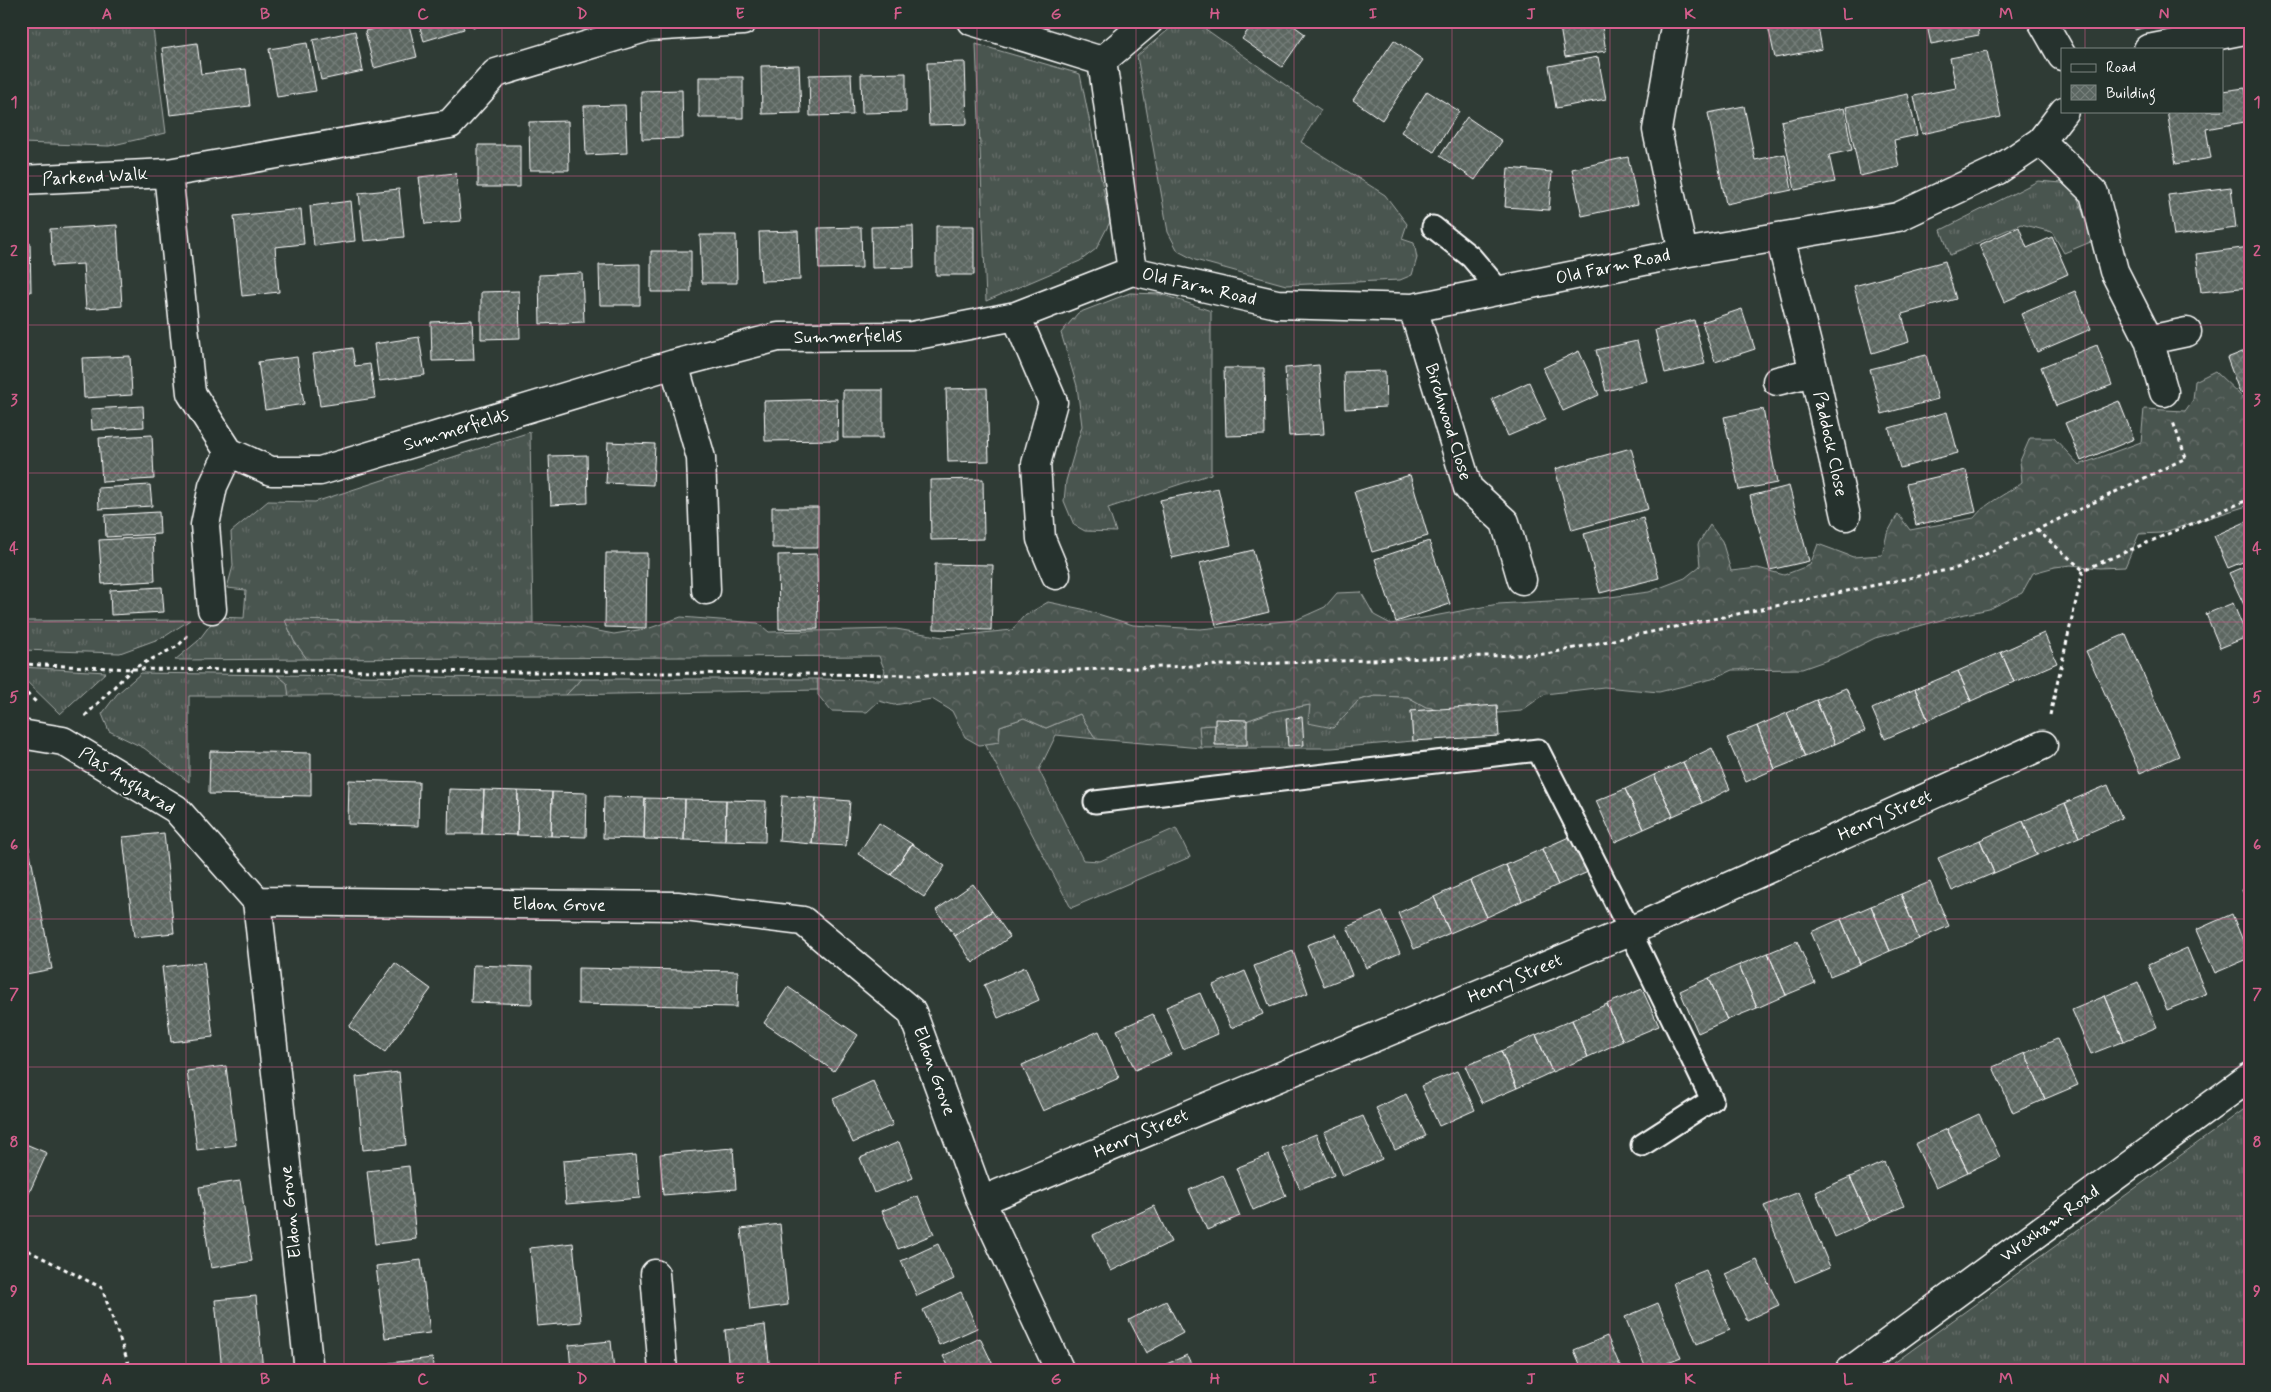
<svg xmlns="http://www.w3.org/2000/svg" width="2271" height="1392" font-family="Mynerve,sans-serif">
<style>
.grass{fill:url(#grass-tufts);stroke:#a4aaa7}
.forest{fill:url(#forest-crowns);stroke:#a4aaa7}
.building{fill:url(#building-cross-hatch);stroke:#fff}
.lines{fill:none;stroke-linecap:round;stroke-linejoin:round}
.service-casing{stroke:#fff;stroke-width:25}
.minor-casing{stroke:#fff;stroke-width:31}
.primary-casing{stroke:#fff;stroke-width:31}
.path{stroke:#fff;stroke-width:3;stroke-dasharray:4 4;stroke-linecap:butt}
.service{stroke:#26332d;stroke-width:21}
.minor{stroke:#26332d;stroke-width:28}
.primary{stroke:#26332d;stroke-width:28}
.grid{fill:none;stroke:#d45d8c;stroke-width:1;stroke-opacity:0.55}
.labels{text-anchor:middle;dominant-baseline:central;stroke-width:4;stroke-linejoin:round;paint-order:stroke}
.street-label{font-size:18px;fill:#fff;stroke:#26332d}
.neatline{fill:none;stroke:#d45d8c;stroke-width:2}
.grid-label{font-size:16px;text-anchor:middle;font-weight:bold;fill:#d45d8c}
</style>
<defs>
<pattern id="grass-tufts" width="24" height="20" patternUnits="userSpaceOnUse" patternTransform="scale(1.25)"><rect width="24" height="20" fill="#4a544f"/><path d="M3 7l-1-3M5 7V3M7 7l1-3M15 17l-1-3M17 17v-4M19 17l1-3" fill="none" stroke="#656e69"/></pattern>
<pattern id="forest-crowns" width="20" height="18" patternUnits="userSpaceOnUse" patternTransform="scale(1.25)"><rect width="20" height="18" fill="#4a544f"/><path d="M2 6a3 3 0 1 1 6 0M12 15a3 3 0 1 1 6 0" fill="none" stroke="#656e69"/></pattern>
<pattern id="building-cross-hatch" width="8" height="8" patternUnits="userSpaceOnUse" patternTransform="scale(1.25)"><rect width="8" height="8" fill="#5b6661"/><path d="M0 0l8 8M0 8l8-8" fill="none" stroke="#747d79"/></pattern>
</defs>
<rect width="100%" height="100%" fill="#2f3b35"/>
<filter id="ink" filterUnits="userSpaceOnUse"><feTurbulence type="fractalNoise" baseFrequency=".02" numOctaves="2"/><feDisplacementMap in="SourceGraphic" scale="10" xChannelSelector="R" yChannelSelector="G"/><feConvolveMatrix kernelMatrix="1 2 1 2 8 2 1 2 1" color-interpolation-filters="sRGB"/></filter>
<g filter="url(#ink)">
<path class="grass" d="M21,21H152L166,133L109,146L21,143Z
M1179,21H1194L1321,110L1301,142L1385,195L1407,224L1402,239L1414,243L1417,258L1412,275L1400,280L1286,285L1195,260L1178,251L1168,232L1137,56Z
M976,44L1080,74L1110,222L1096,249L1080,261L986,301Z
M2038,181L2062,183L2077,196L2093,241L2064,253L2052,232L2021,224L1950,255L1941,230Z
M1130,293L1161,294L1211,311V474L1108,508L1116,532L1085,531L1074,525L1064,501L1066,481L1082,426L1077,386L1061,333L1078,313Z
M530,432L533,624L285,620L294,641L307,659L175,660L198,641L216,617L244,618L246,590L227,588L233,566L231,532L268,501L315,502Z
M190,620L164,637L120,653L21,650V621Z
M21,667L106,672L60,714L21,676Z
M141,673L277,675L288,683L289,696H189V782L144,748L109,731L102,714L117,694Z
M581,679H818V690L566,695Z
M1375,696L1408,697L1426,707L1436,709L1411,711L1413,741L1332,748H1201L1198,726L1240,723L1274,711L1310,705L1333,728L1359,700Z
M1080,714L1096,739L1056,735L1039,770L1083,860L1100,861L1176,828L1190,857L1071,908L985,744L999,742L1000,726L1024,718L1046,728Z
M2250,1105V1371H1883Z"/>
<path class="forest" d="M2215,371L2243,398L2250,409V505L2161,533L2139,534L2125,567L2099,568L2071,565L2055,567L2033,573L2022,593L1989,609L1956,616L1875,638L1839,656L1802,669L1732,670L1712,679L1659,692L1604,687L1545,694L1521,711L1476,715L1426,707L1408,697L1375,696L1359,700L1333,728L1308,723L1310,705L1274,711L1240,723L1199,726L1201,748L1096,739L1080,714L1046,728L1024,718L1000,726L999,742L979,745L965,737L952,711L932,699L894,705L879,701L867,712L831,711L818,695V679L881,680L885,671L879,656L307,659L294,641L285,620L533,624L572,626L614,634L650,628L681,617L758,623L769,632L896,629L943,637L1012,630L1023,617L1048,602L1082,609L1133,625L1200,629L1296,620L1325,607L1337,593L1361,592L1374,615L1391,624L1498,604L1602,598L1649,592L1685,578L1700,566L1698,544L1710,525L1722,541L1731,571L1758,568L1784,575L1810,565L1818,544L1853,557L1882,555L1887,534L1898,514L1910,530L1974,518C1986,502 2006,495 2022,482L2020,461L2030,438H2054L2079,465L2141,442L2144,409L2185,411L2193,400L2195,381Z
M277,675L581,679L566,695L289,696L287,683Z"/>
<path class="building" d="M404,21H408L417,57L374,68L365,31Z
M418,21H461L464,29L424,41Z
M470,21H490L473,27Z
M1254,21H1287L1305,34L1282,67L1242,39Z
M1559,21H1601L1606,51L1565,57Z
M1767,21H1817L1822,49L1775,58Z
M1926,21H1977L1979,35L1931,44Z
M2133,21H2174L2134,30Z
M355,31L363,71L321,80L313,40Z
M1394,40L1423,60L1382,120L1353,100Z
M197,43L201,74L246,69L250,106L170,115L162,48Z
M307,43L316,91L277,97L269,49Z
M1987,51L2001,117L1922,134L1914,96L1956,88L1950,58Z
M1598,57L1606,99L1556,108L1549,66Z
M965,62L967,124L929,125L927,63Z
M799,65L801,113L762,114L761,66Z
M906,73V112L862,113L861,74Z
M851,74L853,115L810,116L809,75Z
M699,77H743V118H699Z
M2245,88L2250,121L2206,129L2211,158L2176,164L2167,111H2222V91Z
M682,90L683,138L642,139L641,91Z
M1427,91L1459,111L1434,152L1401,132Z
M1908,94L1917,135L1894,140L1899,167L1860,176L1846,107Z
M625,105L627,153L586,155L584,106Z
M1744,106L1755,160L1785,154L1792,190L1726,204L1708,113Z
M1844,108L1852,150L1829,155L1835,182L1795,190L1781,121Z
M1467,117L1502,141L1475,180L1440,156Z
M568,121L569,170H530L529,122Z
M478,145H520V187H478Z
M1628,157L1638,204L1582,216L1572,169Z
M1508,168L1552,172L1549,210L1505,207Z
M456,173L461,221L425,224L419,177Z
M2231,187L2236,228L2174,236L2168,195Z
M399,189L404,237L364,241L359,193Z
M351,201L355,241L314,246L310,206Z
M301,209L304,244L275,247L279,292L242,296L234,216Z
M117,225L122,306L86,309L83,264L52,266L50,229Z
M913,226L914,267L872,268L871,227Z
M936,226H974V275H936Z
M861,227L862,268L819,269L818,228Z
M2019,227L2027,248L2052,237L2068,274L2004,302L1979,245Z
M798,231L800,280L761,281L759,232Z
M700,235H736L737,283H702Z
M21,243H30L31,292H21Z
M2250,247V287L2201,292L2196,254Z
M651,251H691V292H651Z
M1945,261L1956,299L1902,314L1909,342L1872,353L1854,286Z
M640,264V305H600L599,265Z
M582,273L584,322L540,324L539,275Z
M519,291L520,338L481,339V292Z
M2075,291L2091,329L2037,352L2021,314Z
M1742,309L1755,349L1715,362L1702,322Z
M472,320L474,360L432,361L431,322Z
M1694,320L1705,364L1665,373L1655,330Z
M419,337L425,375L379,381L374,344Z
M1637,341L1647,381L1606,391L1596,350Z
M2097,345L2112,385L2056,406L2041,367Z
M352,348L355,366L370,364L375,398L320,406L313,354Z
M2250,349V389L2240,393L2227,358Z
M1579,351L1599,395L1563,411L1543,368Z
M1926,355L1938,399L1882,414L1870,369Z
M130,356L132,395L84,398L82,358Z
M297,357L304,404L265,410L258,362Z
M1319,365L1324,434L1289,436L1285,368Z
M1224,368H1264L1265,435L1226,436Z
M1385,371L1386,407L1345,409L1344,372Z
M1529,382L1546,420L1508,436L1492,399Z
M987,388L989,461L948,462L946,389Z
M843,390H883V438H843Z
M837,399L838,440L765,441L764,401Z
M2119,401L2134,439L2081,461L2065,423Z
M143,406L144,427L92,430L91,409Z
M1763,409L1777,483L1739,490L1724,417Z
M1947,412L1958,453L1900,468L1889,428Z
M152,435L154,479L102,482L99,438Z
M608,442L655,444L653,485L606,483Z
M1631,448L1648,509L1572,530L1555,469Z
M587,455L588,503L551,505L549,456Z
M1966,470L1976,512L1916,525L1906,484Z
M1410,475L1428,536L1372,552L1354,492Z
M983,479L984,539L931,540L930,480Z
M150,485L152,506L99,509L98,488Z
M1789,486L1809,561L1770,570L1750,496Z
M1218,488L1231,545L1172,558L1160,500Z
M772,507H818V548H772Z
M159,512L160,534L106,537L105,515Z
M1643,518L1659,578L1600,593L1584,534Z
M2250,520V559L2228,568L2214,536Z
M153,537L155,581L102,584L99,540Z
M1429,541L1450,604L1396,622L1375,559Z
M1253,550L1269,612L1216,625L1200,563Z
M606,553H647L646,628L605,627Z
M817,554L818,629H779L778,555Z
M935,564L993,565L991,630L934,629Z
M2250,564V602L2244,605L2229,573Z
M162,587L164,612L111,615L110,590Z
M2233,603L2247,637L2220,648L2206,614Z
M2044,633L2057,663L2014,682L2001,652Z
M2126,634L2179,756L2140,773L2086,651Z
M2001,652L2014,682L1971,701L1958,671Z
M1958,671L1971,701L1928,720L1915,689Z
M1846,688L1865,731L1835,744L1816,700Z
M1915,689L1928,720L1885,739L1872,709Z
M1816,700L1835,744L1805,757L1787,713Z
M1497,705L1499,736L1413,741L1411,711Z
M1787,713L1805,757L1775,769L1757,726Z
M1302,717L1304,745L1288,746L1286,719Z
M1215,719L1247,720V745H1215Z
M1757,726L1775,769L1746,782L1727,738Z
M1712,748L1730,789L1702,803L1683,762Z
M210,751L311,753V796L209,794Z
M1683,762L1702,803L1673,816L1654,775Z
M1654,775L1673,816L1644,829L1625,789Z
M349,780L419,782L418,826L348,824Z
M2108,785L2122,818L2079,837L2065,803Z
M449,789L484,790L482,834H448Z
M1625,789L1644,829L1615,842L1596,801Z
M484,790L518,791L517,835L482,834Z
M518,791L552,792L551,836L517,835Z
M552,792L587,793L586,837L551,836Z
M782,796L816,798L812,844L779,841Z
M604,797L645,798L644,839L603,838Z
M645,798L685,799L684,840L644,839Z
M816,798L850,801L846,846L812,844Z
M685,799L726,800L725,841L684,840Z
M726,800L766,801L765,842L725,841Z
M2065,803L2079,837L2037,855L2023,821Z
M21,805L52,969L21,975Z
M2023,821L2037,855L1994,873L1980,840Z
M879,823L912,844L891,875L858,854Z
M164,833L174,933L134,937L123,837Z
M1578,833L1595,869L1558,885L1542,849Z
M1980,840L1994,873L1952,891L1938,858Z
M912,844L945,866L924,897L891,875Z
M1542,849L1558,885L1522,901L1506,865Z
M1506,865L1522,901L1487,917L1470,881Z
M1470,881L1487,917L1450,933L1434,897Z
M1930,882L1949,926L1919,939L1901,894Z
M973,884L992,911L955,936L936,910Z
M2250,887V907L2242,890Z
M1901,894L1919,939L1890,951L1871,906Z
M1434,897L1450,933L1414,949L1398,913Z
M1871,906L1890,951L1860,964L1841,919Z
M992,911L1010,937L973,963L955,936Z
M1382,912L1400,953L1366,968L1347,927Z
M2232,914L2250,958L2215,973L2196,930Z
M1841,919L1860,964L1830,976L1811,932Z
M1336,934L1352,975L1324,986L1307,945Z
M1797,941L1815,983L1786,995L1768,953Z
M2187,948L2206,994L2167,1010L2148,965Z
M1293,951L1308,993L1270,1007L1254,966Z
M1768,953L1786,995L1757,1008L1739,965Z
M204,962L213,1037L171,1042L162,967Z
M395,963L431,989L385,1052L349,1027Z
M473,965L532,967V1004L471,1002Z
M1739,965L1757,1008L1727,1020L1709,978Z
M1025,967L1039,1000L998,1018L984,985Z
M578,968L738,971L737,1007L578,1004Z
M1245,971L1263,1014L1231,1028L1213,985Z
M1709,978L1727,1020L1698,1033L1680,991Z
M2138,982L2157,1027L2124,1041L2105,996Z
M788,987L858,1035L834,1071L764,1023Z
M1642,989L1659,1026L1623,1041L1607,1004Z
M1200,993L1218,1034L1183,1049L1166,1007Z
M2105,996L2124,1041L2091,1054L2072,1010Z
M1607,1004L1623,1041L1588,1057L1572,1020Z
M1153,1014L1171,1054L1135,1070L1117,1030Z
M1572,1020L1588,1057L1552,1072L1536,1035Z
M1099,1031L1119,1078L1043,1111L1022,1065Z
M1536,1035L1552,1072L1517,1088L1501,1051Z
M2057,1039L2078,1085L2045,1099L2025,1053Z
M1501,1051L1517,1088L1482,1103L1465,1066Z
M2025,1053L2045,1099L2013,1113L1993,1067Z
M226,1066L236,1145L197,1150L187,1071Z
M1457,1071L1475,1110L1439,1126L1421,1086Z
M399,1072L406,1145L363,1150L356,1077Z
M873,1081L893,1125L853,1143L833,1099Z
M1406,1094L1426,1136L1395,1150L1376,1108Z
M1979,1114L2000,1157L1968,1172L1947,1129Z
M1363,1116L1382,1159L1343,1176L1324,1132Z
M1947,1129L1968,1172L1936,1187L1915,1144Z
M1316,1134L1334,1175L1300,1189L1282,1148Z
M21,1142L47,1153L21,1211Z
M899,1142L913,1178L874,1193L860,1158Z
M733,1148L736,1189L663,1195L660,1154Z
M636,1155L640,1198L566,1204L563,1161Z
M1269,1155L1286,1196L1253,1210L1236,1168Z
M1884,1162L1904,1206L1870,1221L1850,1177Z
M409,1166L416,1239L375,1244L367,1171Z
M1223,1175L1240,1216L1207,1230L1189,1190Z
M1850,1177L1870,1221L1835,1237L1816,1192Z
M240,1181L252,1261L211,1268L199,1187Z
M1799,1192L1830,1267L1795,1282L1764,1206Z
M918,1196L934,1234L898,1249L882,1211Z
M1154,1206L1171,1242L1111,1271L1093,1235Z
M780,1224L788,1305L750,1310L741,1229Z
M573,1243L581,1322L537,1326L530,1248Z
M938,1244L954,1279L917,1296L901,1261Z
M421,1260L430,1333L385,1338L376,1266Z
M1757,1260L1779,1305L1747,1320L1725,1274Z
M1706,1270L1730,1330L1697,1344L1673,1283Z
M961,1292L977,1328L939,1345L923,1310Z
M256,1296L263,1371H222L215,1300Z
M1166,1301L1183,1333L1146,1353L1129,1320Z
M1658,1303L1681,1358L1647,1371L1625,1317Z
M765,1325L770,1371H729L725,1330Z
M1607,1336L1622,1371H1583L1574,1350Z
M980,1338L996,1371H951L943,1356Z
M611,1341L614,1371H571L569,1345Z
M1187,1355L1194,1371L1153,1370Z
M432,1358L434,1371H390L389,1363Z"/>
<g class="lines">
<g class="service-casing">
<path id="service" d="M1433,227L1471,257L1500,291
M1095,802L1538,750L1630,931L1712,1100L1642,1145"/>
</g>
<g class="minor-casing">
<path id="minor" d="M1676,21L1657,130L1683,253
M2042,21L2062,56
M2148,49L2250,29
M1102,61L1149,21
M2041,141L2094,193L2114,271L2149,340L2164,392
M168,173L191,393L229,452L271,471H320L674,364L778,337L912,336L1016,316L1132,271L1102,61L972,21
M21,180L168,173L450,124L496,73L648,27L743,21
M1780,237L1814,372L1846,516
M1132,271L1277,304L1413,308L1683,253L1898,217L1998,170L2041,141L2064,111
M1413,308L1468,488L1505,522L1522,580
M1016,316L1053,402L1036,464L1041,539L1056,575
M2149,340L2187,332
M674,364L701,458L706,590
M1777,381L1814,372
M212,609L205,525L213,486L229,452
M21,734L63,741L176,809L257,901
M981,1201L1630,931L2043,745
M655,1274L663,1371
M309,1371L257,901L677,906L803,921L912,1012L981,1201L1060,1371"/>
</g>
<g class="primary-casing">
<path id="primary" d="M1850,1371L2250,1077"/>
</g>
<path class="path" d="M2037,530L2083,570
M21,664L132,669L927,675L1546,654L1957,568L2186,458L2173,422
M21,688L37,703
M2050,715L2083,570L2250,499
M85,716L132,669L178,646L190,633
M21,1247L102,1288L131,1371"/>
<use href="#service" class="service"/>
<use href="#minor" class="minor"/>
<use href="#primary" class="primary"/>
</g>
</g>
<path class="grid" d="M186,21V1371M344,21V1371M502,21V1371M661,21V1371M819,21V1371M977,21V1371M1136,21V1371M1294,21V1371M1452,21V1371M1610,21V1371M1769,21V1371M1927,21V1371M2085,21V49M2085,111V1371M21,176H2250M21,325H2250M21,473H2250M21,622H2250M21,770H2250M21,919H2250M21,1067H2250M21,1216H2250"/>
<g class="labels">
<g class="street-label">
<text transform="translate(95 177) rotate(-3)">Parkend Walk</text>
<text transform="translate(1613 267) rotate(-12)">Old Farm Road</text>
<text transform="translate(1199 287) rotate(13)">Old Farm Road</text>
<text transform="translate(848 337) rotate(-1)">Summerfields</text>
<text transform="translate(1448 422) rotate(73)">Birchwood Close</text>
<text transform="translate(456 430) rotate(-17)">Summerfields</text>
<text transform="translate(1830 444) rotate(78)">Paddock Close</text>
<text transform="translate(127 781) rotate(32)">Plas Angharad</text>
<text transform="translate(1885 816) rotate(-24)">Henry Street</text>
<text transform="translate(559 905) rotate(1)">Eldon Grove</text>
<text transform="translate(1515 979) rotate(-23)">Henry Street</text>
<text transform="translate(934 1071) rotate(70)">Eldon Grove</text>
<text transform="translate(1141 1134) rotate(-23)">Henry Street</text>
<text transform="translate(291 1212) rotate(-96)">Eldon Grove</text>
<text transform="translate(2050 1224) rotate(-36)">Wrexham Road</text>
</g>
</g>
<rect width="2271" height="1392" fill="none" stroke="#26332d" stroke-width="55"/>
<rect x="2061" y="48" width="162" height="65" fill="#26332d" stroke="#7d8581"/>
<rect x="2071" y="64" width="25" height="8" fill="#26332d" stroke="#7d8581"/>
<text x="2106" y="72" font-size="15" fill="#ffffff">Road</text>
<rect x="2071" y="85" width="25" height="15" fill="url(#building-cross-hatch)" stroke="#7d8581"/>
<text x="2106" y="98" font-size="15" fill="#ffffff">Building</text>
<rect x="28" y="28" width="2216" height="1336" class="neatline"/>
<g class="grid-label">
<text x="107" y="19">A</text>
<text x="265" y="19">B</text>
<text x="423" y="19">C</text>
<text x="582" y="19">D</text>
<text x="740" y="19">E</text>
<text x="898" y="19">F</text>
<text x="1056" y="19">G</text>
<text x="1215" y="19">H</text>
<text x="1373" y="19">I</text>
<text x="1531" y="19">J</text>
<text x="1690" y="19">K</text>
<text x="1848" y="19">L</text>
<text x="2006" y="19">M</text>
<text x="2164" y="19">N</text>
<text x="14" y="107">1</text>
<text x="2257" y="107">1</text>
<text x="14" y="256">2</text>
<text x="2257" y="256">2</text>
<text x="14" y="405">3</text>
<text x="2257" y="405">3</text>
<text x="14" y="553">4</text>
<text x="2257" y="553">4</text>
<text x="14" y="702">5</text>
<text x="2257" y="702">5</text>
<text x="14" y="850">6</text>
<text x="2257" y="850">6</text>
<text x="14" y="999">7</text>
<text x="2257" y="999">7</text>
<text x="14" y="1147">8</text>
<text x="2257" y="1147">8</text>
<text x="14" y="1296">9</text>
<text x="2257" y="1296">9</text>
<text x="107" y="1384">A</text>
<text x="265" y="1384">B</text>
<text x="423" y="1384">C</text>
<text x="582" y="1384">D</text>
<text x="740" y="1384">E</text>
<text x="898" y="1384">F</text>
<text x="1056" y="1384">G</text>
<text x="1215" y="1384">H</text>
<text x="1373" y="1384">I</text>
<text x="1531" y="1384">J</text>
<text x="1690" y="1384">K</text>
<text x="1848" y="1384">L</text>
<text x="2006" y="1384">M</text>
<text x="2164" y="1384">N</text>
</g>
</svg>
